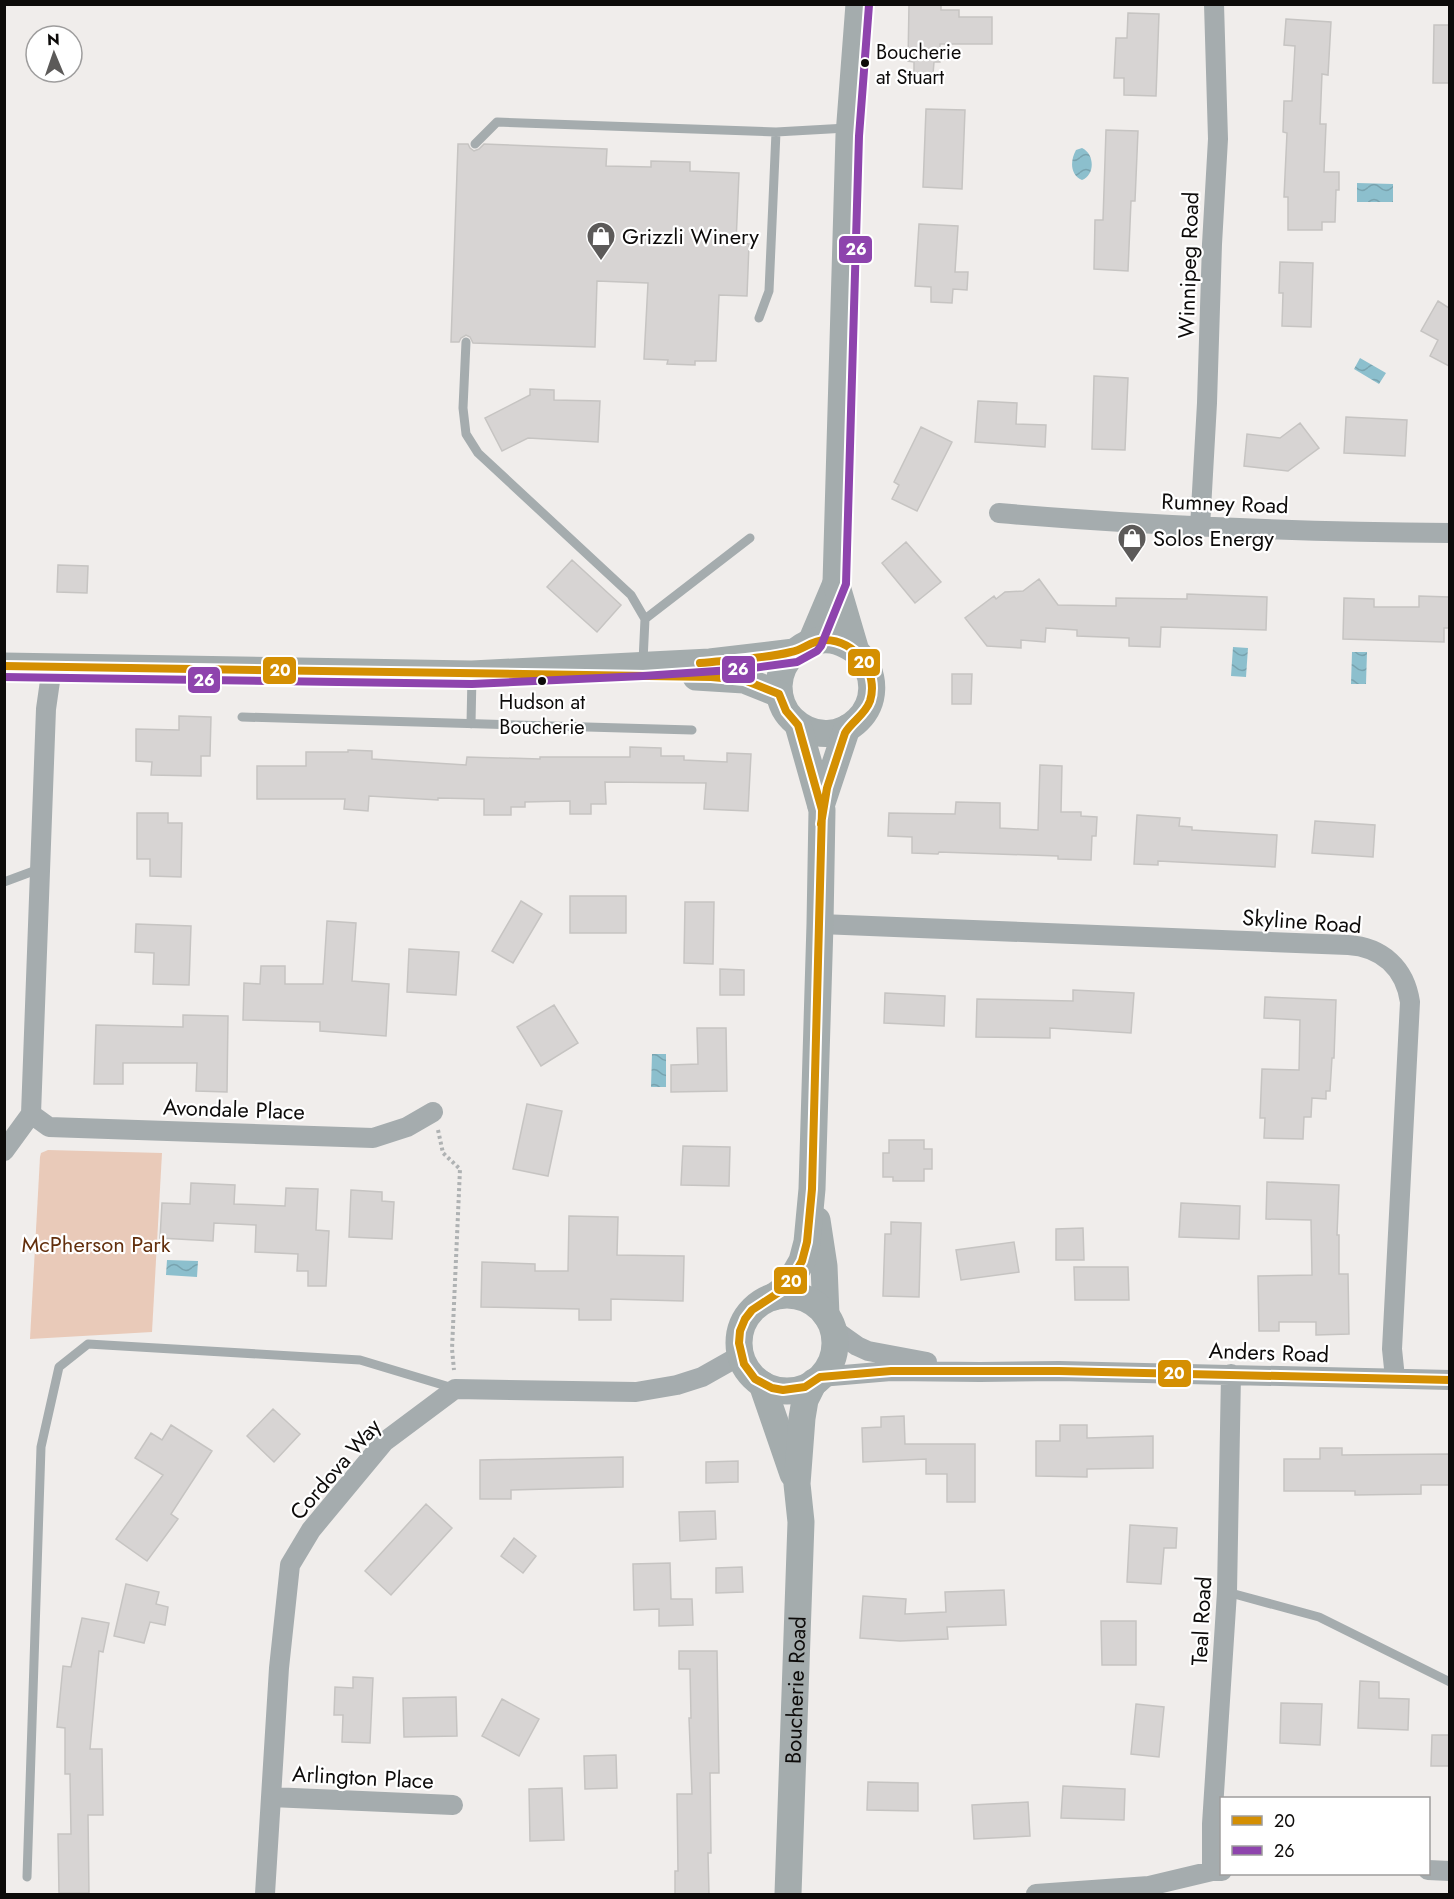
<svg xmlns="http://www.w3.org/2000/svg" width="1454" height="1899" font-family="Jost,sans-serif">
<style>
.green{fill:#e9cab9}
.water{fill:url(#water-waves)}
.building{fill:#d7d4d3;stroke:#c6c4c2;stroke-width:1.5}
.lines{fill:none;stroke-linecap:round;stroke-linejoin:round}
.path{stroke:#afb2b3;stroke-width:4;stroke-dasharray:3 3;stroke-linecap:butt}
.lane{stroke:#a5acae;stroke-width:9}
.street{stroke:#a5acae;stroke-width:20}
.secondary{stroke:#a4acad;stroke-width:27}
.bus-1-casing{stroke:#fff;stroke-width:12}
.bus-2-casing{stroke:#fff;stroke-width:12}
.bus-1{stroke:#d48f02;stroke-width:8}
.bus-2{stroke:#8e44ad;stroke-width:8}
.bus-dot{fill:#0d0b0a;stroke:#fff;stroke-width:2}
.labels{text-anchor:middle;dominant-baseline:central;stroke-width:4.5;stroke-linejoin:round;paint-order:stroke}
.bus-label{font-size:20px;fill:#0d0b0a;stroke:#fff;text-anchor:start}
.poi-label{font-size:22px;fill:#0d0b0a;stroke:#fff;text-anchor:start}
.street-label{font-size:22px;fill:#0d0b0a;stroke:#fff}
.park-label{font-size:22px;fill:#632f0d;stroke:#fff}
.line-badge{stroke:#fff;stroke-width:2}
.badge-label{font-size:16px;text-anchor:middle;font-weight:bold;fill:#fff}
</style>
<defs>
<pattern id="water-waves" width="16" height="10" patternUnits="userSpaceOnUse" patternTransform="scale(1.5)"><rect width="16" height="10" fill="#8cbfcd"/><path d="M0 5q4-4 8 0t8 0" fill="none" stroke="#78a3af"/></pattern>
</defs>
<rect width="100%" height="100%" fill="#f0edeb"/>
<path class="green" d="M48,1150L162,1153L152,1332L30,1339L40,1157L41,1153Z"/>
<path class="water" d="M1082,148C1095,154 1095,175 1082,180C1070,175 1070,161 1076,150Z
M1357,183L1393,184V202H1357Z
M1360,358L1386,373L1379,384L1354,369Z
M1233,647L1248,648L1246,677L1231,676Z
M1352,652H1367L1366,684H1351Z
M652,1054H666V1087H651Z
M167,1260L198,1261L197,1277L166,1275Z"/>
<path class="building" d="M909,4H941V10H959V17H992V44H940V62H934L933,74L914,73V62L908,61Z
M1128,13L1159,14L1156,96L1124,95V78H1114L1116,38H1127Z
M1286,19L1331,22L1328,75L1322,74L1320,124H1326L1324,172H1339V190H1336L1335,222H1322V230H1288V197H1284L1287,133L1283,132L1284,101H1292L1295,46L1284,45Z
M1434,25H1449V83H1433Z
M926,109L965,110L962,189L923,187Z
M1106,130L1138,131L1135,201H1131L1128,271L1094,269L1095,220H1103Z
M458,144H468L470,148L474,151L479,149L484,144L607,149L606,166L651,167V161L690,162V171L739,173L736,243L749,244L747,296L719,295L716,361H695V365L667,364L668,360L644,359L648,283L597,281L595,347L473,343L470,337L466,335L461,338L459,342H451Z
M919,224L958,226L955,272H968L967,290L953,289L952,303L931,302V287L915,286Z
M1280,262L1313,263L1311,327L1282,326L1283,293H1279Z
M1438,301L1449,308V366L1430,356L1438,340L1421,331Z
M1094,376L1128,378L1125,450L1092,449Z
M530,389L554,390V400L600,401L598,442L528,438L502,451L485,418L530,395Z
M978,401L1017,403L1016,424L1046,425L1045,447L975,442Z
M1346,417L1407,420L1405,456L1344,453Z
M1300,423L1319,448L1288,471L1244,466L1247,434L1280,438Z
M921,427L952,442L917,511L892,499L899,485L894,482Z
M906,542L941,582L915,603L882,563Z
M572,560L621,605L597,632L547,587Z
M58,565L88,566L87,593L57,592Z
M1039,579L1058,605L1116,606V598L1187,599V594L1267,597L1266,630L1161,627L1160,647L1129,646V638L1077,636V630L1046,628L1045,642L1021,640V648L987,646L965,618L994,596L996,599L1005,592L1023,591Z
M1419,596L1449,597V628H1444V642L1343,639L1344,598L1374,599V607H1419Z
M952,674H972L971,704H952Z
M179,716L211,717L210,756H201V776L151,775L152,762L136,761V729L179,730Z
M630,747L661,748V756H684V760L727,762V753L751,754L748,811L704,809L706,783L605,782L606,804H591V814H570V801L525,802V807H511V815H484V799L438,798V800L369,796L368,811L344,809L345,799H257V766H306V752H348V750L372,751V759L466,765L467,757L540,759V757H630Z
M1040,765L1062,766L1061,812H1081V816L1097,817L1096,836H1092L1091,860L1058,859V856L939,852L938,854L912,853V837L888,836L889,813L955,814L956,802L1000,803V828L1038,830Z
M137,813H168V823H182L181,877L150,876V859H137Z
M1137,815L1180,818L1179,826L1192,827V830L1277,835L1275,867L1158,861V865L1134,864Z
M1315,821L1375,825L1373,857L1312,853Z
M570,896H626V933H570Z
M521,901L542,914L513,963L492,951Z
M685,902H714L713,964L684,963Z
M327,921L356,923L352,981L389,984L386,1036L320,1031V1022L243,1020L244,983L260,984L261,966H285V984H323Z
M136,924L191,926L189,985L153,984L154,953L135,952Z
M409,949L459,952L456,995L407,992Z
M720,969L744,970V995H720Z
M1073,990L1134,993L1131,1033L1050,1028V1038L976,1037L977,999L1073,1001Z
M885,993L945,996L944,1026L884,1023Z
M1265,997L1336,1000L1334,1058H1332L1330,1091H1326V1099L1312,1098L1311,1117H1304L1303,1139L1264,1138L1265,1118H1260L1262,1069L1299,1070L1300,1020L1264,1018Z
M554,1005L578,1043L541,1066L517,1027Z
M183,1015L228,1016L227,1092L196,1091L197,1063H123V1084H94L96,1025L183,1027Z
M697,1028H726L727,1091L671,1092V1065L698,1064Z
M527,1104L562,1111L548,1176L513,1169Z
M889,1140H924V1149H932V1169H924V1181H893V1177H883V1153H889Z
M683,1146L730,1147L729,1186L681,1185Z
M1267,1182L1339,1185L1337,1235H1339V1274H1348L1349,1334L1316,1335V1322H1279V1331H1259L1258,1276L1312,1275L1311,1220L1266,1219Z
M191,1183L235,1185L234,1204L285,1206L286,1188L318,1189L316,1230L329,1231L326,1286H308V1271H297L298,1254L255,1252L256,1225L214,1223L213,1241L160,1238L162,1203L190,1204Z
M351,1190L382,1192V1201L394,1202L392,1239L349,1237Z
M1181,1203L1240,1206L1239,1239L1179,1237Z
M569,1216L618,1217L617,1255L684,1256L683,1301L611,1299V1320H579V1309L481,1307L482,1262L535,1264V1271H568Z
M891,1222L921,1223L919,1297L883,1296L885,1234H891Z
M1083,1228L1084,1260H1056V1229Z
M1014,1242L1019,1272L961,1280L956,1250Z
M1074,1267H1128L1129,1300H1075Z
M273,1409L300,1434L274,1462L247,1436Z
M904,1416L905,1444H975V1502H947V1474H926V1459L863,1462L862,1428L881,1427V1417Z
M171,1425L212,1451L171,1514L178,1519L147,1561L116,1539L163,1475L135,1458L151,1433L162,1440Z
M1060,1425H1087V1438L1153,1436V1468L1087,1469V1477L1036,1476V1441H1060Z
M1320,1448H1342V1455L1449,1454V1485H1421V1494L1355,1495V1491H1284V1459H1320Z
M623,1457V1487L511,1490V1499H480V1460Z
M738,1461V1482L706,1483V1462Z
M426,1504L452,1528L391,1595L365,1571Z
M715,1511L716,1539L680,1541L679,1512Z
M1130,1525L1177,1528L1176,1548H1164L1161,1584L1127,1582Z
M514,1538L536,1556L523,1573L501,1556Z
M670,1563L671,1599H692L693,1625L659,1626V1609L634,1610L633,1564Z
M742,1567L743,1592L716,1593V1568Z
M126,1584L159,1592L156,1604L168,1607L165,1625L150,1622L144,1643L114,1636Z
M1004,1590L1006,1625L947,1627L948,1639L900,1641L860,1638L863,1596L906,1599L905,1614L946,1612L945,1592Z
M82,1618L109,1623L103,1652L99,1651L90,1749H102L103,1815H88L89,1893H59L58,1834H71L70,1774H65V1728L57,1727L63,1666L71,1667Z
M1101,1621H1136V1665H1102Z
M679,1651H717L719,1773H710L711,1853H708L709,1894H675V1871H678L677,1794H692L689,1718H691L690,1669H679Z
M353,1677L373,1678L370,1743L342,1742L343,1715H334L335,1687L353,1688Z
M1360,1681L1379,1682V1698L1409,1699L1408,1730L1358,1728Z
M456,1697L457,1736L404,1737L403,1698Z
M502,1699L539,1719L519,1756L482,1736Z
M1281,1703L1322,1704L1320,1745L1280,1743Z
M1136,1704L1164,1707L1159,1757L1131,1754Z
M1432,1735H1449V1766H1431Z
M616,1755L617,1788L585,1789L584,1756Z
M868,1782L918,1783V1811L867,1810Z
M1063,1786L1125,1789L1124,1820L1061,1818Z
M562,1788L564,1840L530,1841L529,1789Z
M1028,1802L1030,1836L974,1839L972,1805Z"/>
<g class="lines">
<path class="path" d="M438,1130L443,1153L460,1169L452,1349L454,1370"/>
<path class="lane" d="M475,144L497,122L776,132
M759,318L769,291L776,132L847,128
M466,342L463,408L466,434L478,453L631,595L645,619
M643,661L645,619L750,538
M242,717L692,730
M471,724L472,675
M4,882L39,869
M1227,1592L1319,1617L1450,1682
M27,1877L41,1447L59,1367L88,1344L360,1360L453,1388"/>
<path class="street" d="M999,513C1149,526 1299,532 1450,533
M1200,527L1207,403L1212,244L1218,139L1214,4
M820,924L1348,945C1382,947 1405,968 1410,1002L1392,1349L1395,1378
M31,1114L49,1127L373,1138L407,1127L433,1112
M4,1151L31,1114L46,709L52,667
M833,1329L857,1346L868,1351L927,1362
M820,1377L891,1371L980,1372L1059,1371L1450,1380
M271,1797L453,1805
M1428,1870L1450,1871
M1212,1871V1824L1227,1592L1231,1374
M265,1894L279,1668L290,1565L311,1530L384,1442L455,1389L636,1392L677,1385L702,1377L741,1355
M1036,1894L1149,1886L1212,1871H1222"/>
<g class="secondary">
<path d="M811,642L836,583"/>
<path d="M856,651C848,646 841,641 831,640C804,637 780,659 779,686C779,698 783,710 792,719C837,762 902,701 856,651L836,583L849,135L859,4"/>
<path d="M4,666L472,674L710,662L794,652"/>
<path d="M696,677L744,680L779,694"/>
<path d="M821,806L847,728"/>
<path d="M817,1220L824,1266L826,1315"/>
<circle cx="787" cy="1343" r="48"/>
<path d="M773,1297L787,1287L802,1261L807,1242L812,1189L820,924L822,810L798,725"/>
<path d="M762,1384L793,1474"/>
<path id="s1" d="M788,1894L801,1522L797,1484L802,1418L805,1400L814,1382"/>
</g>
<g class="bus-1-casing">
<path id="bus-1" d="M700,663C730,660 763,659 791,652C803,650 812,640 825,640C856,640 879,673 870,701C865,715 852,721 845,733L827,788L821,824
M4,666L711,677L744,680L779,694L786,711L798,725L822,810L812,1189L807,1242L802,1261L787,1287L752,1310L745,1319L740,1331L739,1343L744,1364L755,1379L772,1388L783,1390L805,1387L820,1377L891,1371H1059L1450,1380"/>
</g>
<g class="bus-2-casing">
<path id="bus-2" d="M4,677L472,684L643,676L746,669L797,662L817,651L821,646L846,584L859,136L869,5"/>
</g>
<use href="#bus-1" class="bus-1"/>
<use href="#bus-2" class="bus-2"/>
</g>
<defs>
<g id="shop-pin" transform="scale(1.5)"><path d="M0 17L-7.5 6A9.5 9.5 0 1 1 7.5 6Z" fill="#5c5a59" stroke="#fff"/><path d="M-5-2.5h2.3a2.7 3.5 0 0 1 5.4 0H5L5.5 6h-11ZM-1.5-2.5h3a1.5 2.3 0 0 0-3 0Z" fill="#fff"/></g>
</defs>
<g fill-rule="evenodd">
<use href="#shop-pin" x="601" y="236"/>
<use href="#shop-pin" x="1132" y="538"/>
</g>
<g class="bus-dot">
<circle cx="865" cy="63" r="5"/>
<circle cx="542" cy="681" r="5"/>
</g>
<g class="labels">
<g class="bus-label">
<text x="876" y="52">Boucherie<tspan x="876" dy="25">at Stuart</tspan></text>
<text x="542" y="702" text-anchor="middle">Hudson at<tspan x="542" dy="25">Boucherie</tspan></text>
</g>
<g class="poi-label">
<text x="622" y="236">Grizzli Winery</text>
<text x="1153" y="538">Solos Energy</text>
</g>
<g class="street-label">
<text transform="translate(1188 265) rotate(-88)">Winnipeg Road</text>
<text transform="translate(1225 503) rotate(2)">Rumney Road</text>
<text transform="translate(1302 921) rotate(4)">Skyline Road</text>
<text transform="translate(234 1109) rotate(2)">Avondale Place</text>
<text transform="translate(1269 1352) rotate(2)">Anders Road</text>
<text transform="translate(335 1469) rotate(-49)">Cordova Way</text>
<text transform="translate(1201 1621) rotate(-87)">Teal Road</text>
<text stroke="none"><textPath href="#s1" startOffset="204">Boucherie Road</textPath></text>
<text transform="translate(363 1777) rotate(3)">Arlington Place</text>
</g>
<g class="park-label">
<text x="96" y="1244">McPherson Park</text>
</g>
</g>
<g class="line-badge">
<rect x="838" y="235" width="35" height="29" rx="6" fill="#8e44ad"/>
<rect x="847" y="648" width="34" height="29" rx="6" fill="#d48f02"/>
<rect x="721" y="655" width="35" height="29" rx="6" fill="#8e44ad"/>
<rect x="262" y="656" width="35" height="29" rx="6" fill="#d48f02"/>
<rect x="187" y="666" width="34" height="28" rx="6" fill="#8e44ad"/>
<rect x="773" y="1266" width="35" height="29" rx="6" fill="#d48f02"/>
<rect x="1157" y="1359" width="35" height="29" rx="6" fill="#d48f02"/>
</g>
<g class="badge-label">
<text x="856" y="255">26</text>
<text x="864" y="668">20</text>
<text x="738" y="675">26</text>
<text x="280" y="676">20</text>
<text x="204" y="686">26</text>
<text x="791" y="1287">20</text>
<text x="1174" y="1379">20</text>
</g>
<rect width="1454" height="1899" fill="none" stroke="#0d0b0a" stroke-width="12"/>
<rect x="1220" y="1797" width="210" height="78" fill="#ffffff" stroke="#9e9d9d" stroke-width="1.5"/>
<rect x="1232" y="1816" width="30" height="9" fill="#d48f02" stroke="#9e9d9d" stroke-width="1.5"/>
<text x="1274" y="1827" font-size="18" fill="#0d0b0a">20</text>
<rect x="1232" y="1846" width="30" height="9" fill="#8e44ad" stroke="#9e9d9d" stroke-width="1.5"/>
<text x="1274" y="1857" font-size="18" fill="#0d0b0a">26</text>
<g transform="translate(54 54) rotate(358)"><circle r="28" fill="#ffffff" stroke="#9e9d9d" stroke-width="1.5"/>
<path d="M0-4.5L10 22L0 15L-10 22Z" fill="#5c5a59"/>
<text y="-9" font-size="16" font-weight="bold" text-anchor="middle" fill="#0d0b0a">N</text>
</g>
</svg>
